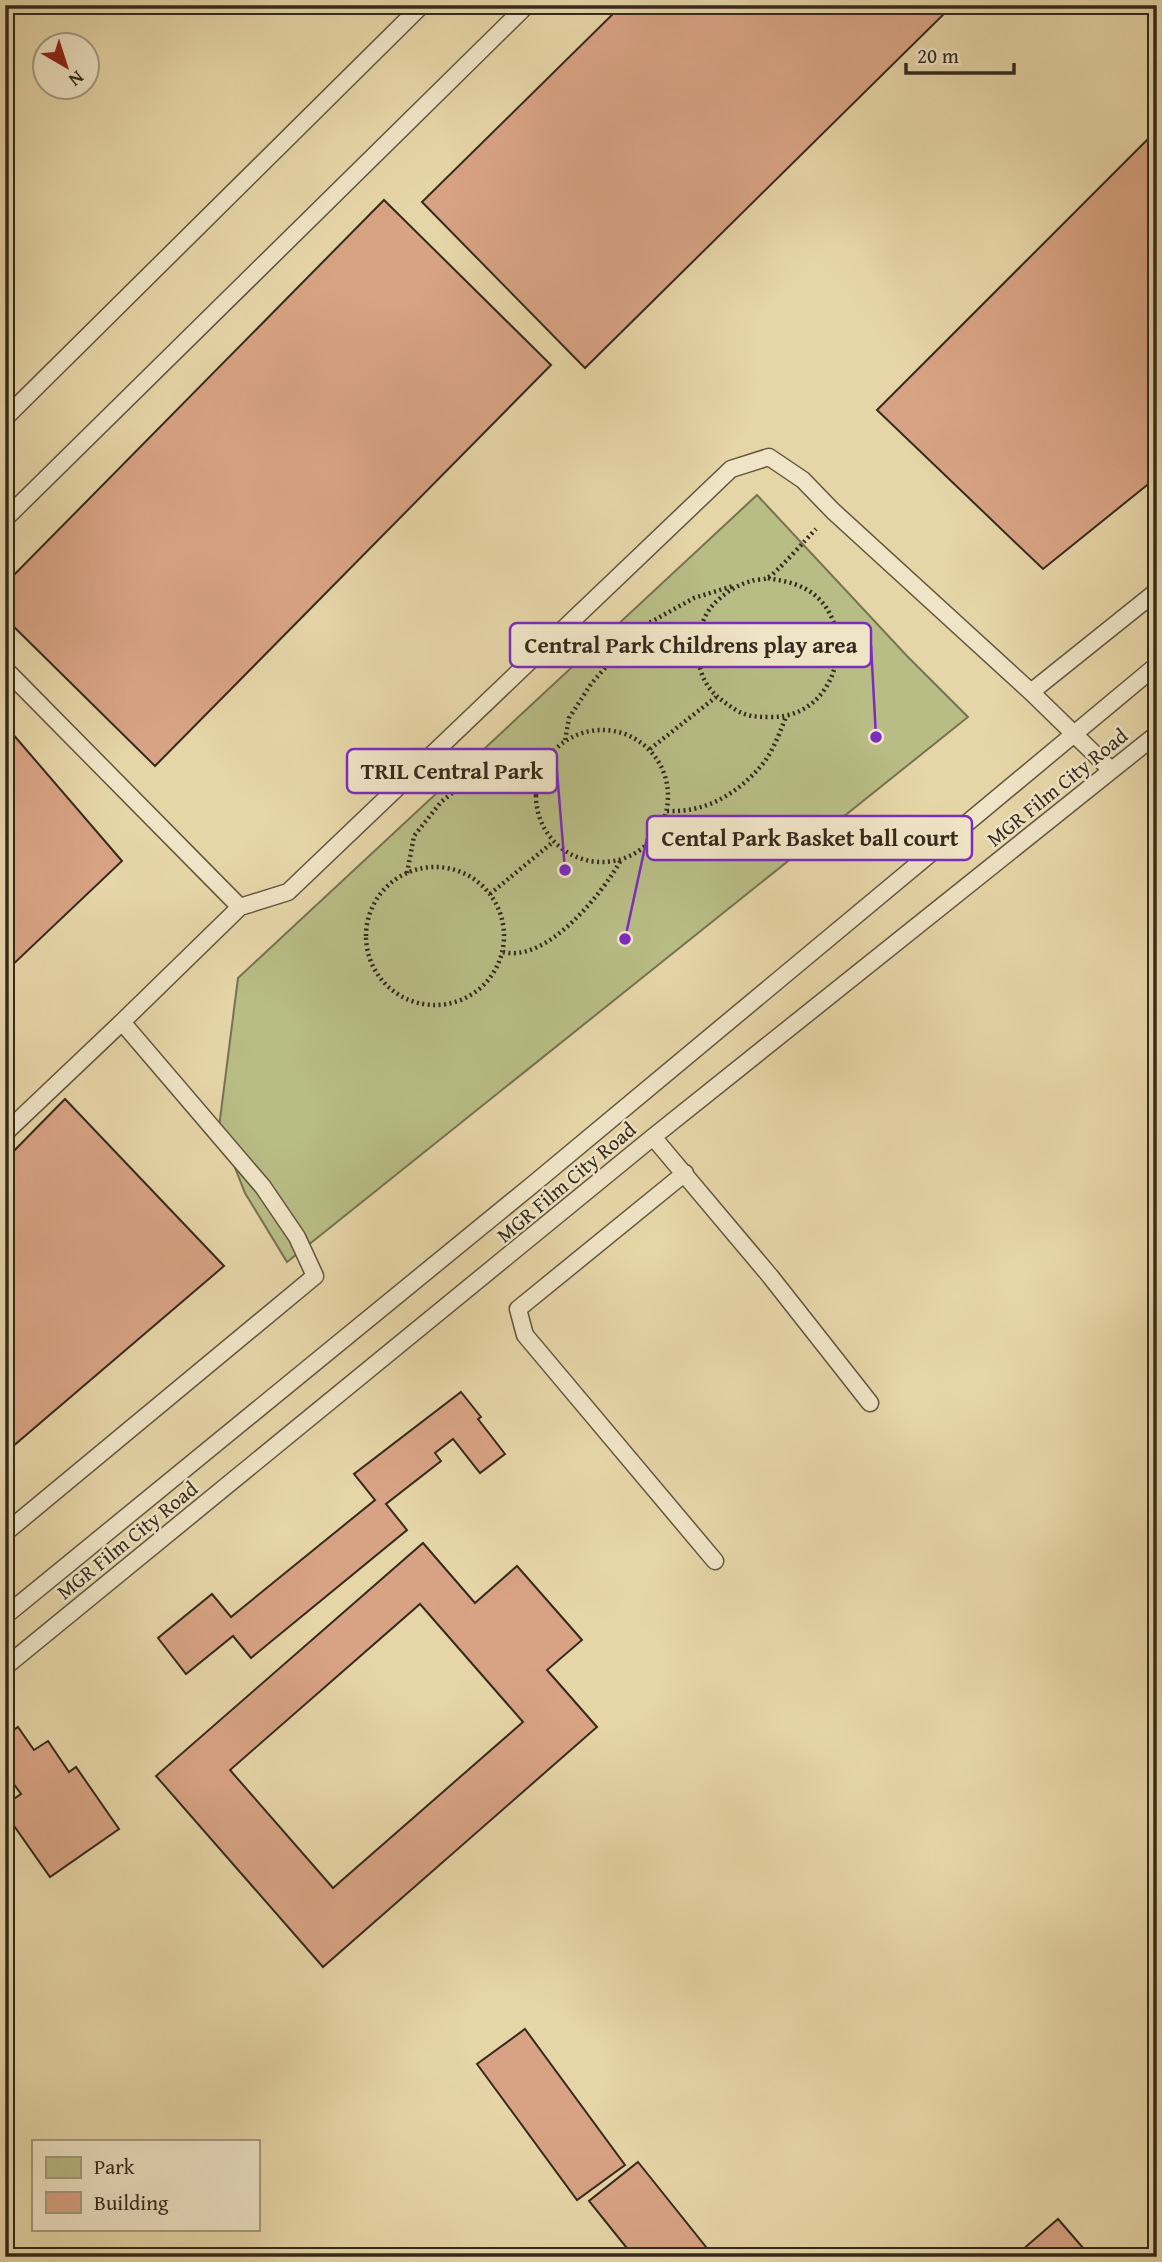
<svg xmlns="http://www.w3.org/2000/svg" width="1162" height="2262" font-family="'Gentium Book Plus',serif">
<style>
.green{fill:#b8bc85;stroke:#767350;stroke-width:2}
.building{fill:#d8a384;stroke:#352a1c;stroke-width:2;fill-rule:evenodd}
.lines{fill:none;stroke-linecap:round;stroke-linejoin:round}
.service-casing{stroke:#61553f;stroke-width:19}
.path{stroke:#352a1c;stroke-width:4.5;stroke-dasharray:2 3.5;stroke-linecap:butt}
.service{stroke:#efe4c6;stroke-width:16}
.labels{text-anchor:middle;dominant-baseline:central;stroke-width:5;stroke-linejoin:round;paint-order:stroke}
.street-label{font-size:21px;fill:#352a1c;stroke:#efe4c6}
.leader{fill:none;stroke:#7b2cbf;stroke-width:2.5}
.callout-dot{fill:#7b2cbf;stroke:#efe4c6;stroke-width:2.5}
.callout{fill:#efe4c6;stroke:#7b2cbf;stroke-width:2.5}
.callout-label{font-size:23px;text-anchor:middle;font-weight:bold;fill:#352a1c}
</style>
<rect width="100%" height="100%" fill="#e6d5a7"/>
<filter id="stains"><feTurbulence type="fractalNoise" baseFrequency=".00286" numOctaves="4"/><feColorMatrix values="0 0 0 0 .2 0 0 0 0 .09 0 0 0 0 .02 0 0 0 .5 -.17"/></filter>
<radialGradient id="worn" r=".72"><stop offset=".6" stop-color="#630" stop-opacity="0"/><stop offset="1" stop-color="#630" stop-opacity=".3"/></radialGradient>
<path class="green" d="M757,495L907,656L968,717L287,1262L245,1193L219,1127L238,978Z"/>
<path class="building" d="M622,5H953L585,368L422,202Z
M1157,130V477L1043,569L877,410Z
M384,200L551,365L155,766L5,618V584Z
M5,725L122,861L5,972Z
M65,1099L224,1266L5,1453V1160Z
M461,1392L481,1417L478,1419L505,1454L480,1473L453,1439L435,1453L441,1461L386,1504L407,1530L251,1658L233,1636L186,1674L158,1638L212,1594L231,1617L375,1500L354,1474Z
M423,1543L475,1603L517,1566L582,1640L547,1670L597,1727L323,1967L156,1776ZM420,1604L523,1722L333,1888L230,1770Z
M18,1727L34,1750L48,1741L69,1772L76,1767L119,1829L50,1877L5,1813V1805L21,1794L5,1772V1736Z
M525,2029L625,2165L577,2200L477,2064Z
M638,2162L714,2257H634L589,2201Z
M1058,2219L1091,2257H1014Z"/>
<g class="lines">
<g class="service-casing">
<path id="service" d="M5,418L422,5
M5,519L527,5
M5,669L240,907
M1031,692L1157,591
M5,1133L122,1022
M653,1137L770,1276L870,1403
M685,1173L518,1309L525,1335L715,1561
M5,1533L315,1276L297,1237L263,1187L122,1022L240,907L288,892L731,469L769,457L803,480L833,511L1031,692L1111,770
M5,1616L537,1181L1157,665
M5,1667L653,1137L1157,734"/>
</g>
<path class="path" d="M768,578C777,580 786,581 794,584C863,606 846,718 771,717C757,717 748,717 736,710C722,701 710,693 703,677C694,655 697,624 712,606C722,595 737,584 752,581C756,579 763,580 767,578C775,575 807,538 816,529
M536 796a66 66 0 1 1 132 0a66 66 0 1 1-132 0Z
M565,740L569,718L591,684L640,628L694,598L733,586
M650,749L716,697
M667,811C705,813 737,794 761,766C773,752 779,734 786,717
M366 936a69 69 0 1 1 138 0a69 69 0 1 1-138 0Z
M407,873L414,836L441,802L461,786L492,776L542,767
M490,894L553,842
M503,952C547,963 602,894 621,860"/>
<use href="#service" class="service"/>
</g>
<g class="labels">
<g class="street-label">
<text transform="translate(1057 787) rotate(-39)">MGR Film City Road</text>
<text transform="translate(566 1182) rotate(-40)">MGR Film City Road</text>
<text transform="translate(127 1540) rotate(-39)">MGR Film City Road</text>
</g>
</g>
<path class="leader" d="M876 737L871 645M565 870L557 771M625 939L647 838"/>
<g class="callout-dot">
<circle cx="876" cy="737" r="7"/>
<circle cx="565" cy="870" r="7"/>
<circle cx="625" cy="939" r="7"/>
</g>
<g class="callout">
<rect x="510" y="623" width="361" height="44" rx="7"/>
<rect x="347" y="749" width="210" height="44" rx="7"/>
<rect x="647" y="816" width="325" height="44" rx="7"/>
</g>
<g class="callout-label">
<text x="691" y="653">Central Park Childrens play area</text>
<text x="452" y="779">TRIL Central Park</text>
<text x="810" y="846">Cental Park Basket ball court</text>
</g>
<rect width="1162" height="2262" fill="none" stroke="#e6d5a7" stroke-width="28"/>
<rect x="7" y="7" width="1148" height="2248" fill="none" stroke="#352a1c" stroke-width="3.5"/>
<rect x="14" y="14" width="1134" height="2234" fill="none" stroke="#352a1c" stroke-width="2"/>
<rect x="32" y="2140" width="228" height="91" fill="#efe4c6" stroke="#a59a82" stroke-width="2"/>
<rect x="46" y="2157" width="35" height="21" fill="#b8bc85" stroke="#a59a82" stroke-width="2"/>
<text x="94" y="2174" font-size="21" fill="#352a1c">Park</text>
<rect x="46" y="2192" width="35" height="21" fill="#d8a384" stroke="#a59a82" stroke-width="2"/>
<text x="94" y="2210" font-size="21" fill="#352a1c">Building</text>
<g transform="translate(66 66) rotate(141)"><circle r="33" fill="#efe4c6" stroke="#a59a82" stroke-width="2"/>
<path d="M0-5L12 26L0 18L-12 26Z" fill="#8f2418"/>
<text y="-10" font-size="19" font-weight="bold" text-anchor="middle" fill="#352a1c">N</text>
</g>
<path d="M906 63v10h108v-10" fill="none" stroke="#352a1c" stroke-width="3.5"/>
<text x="917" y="63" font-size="21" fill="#352a1c" stroke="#efe4c6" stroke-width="5" paint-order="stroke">20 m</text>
<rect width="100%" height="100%" filter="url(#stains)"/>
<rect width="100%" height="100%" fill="url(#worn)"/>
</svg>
